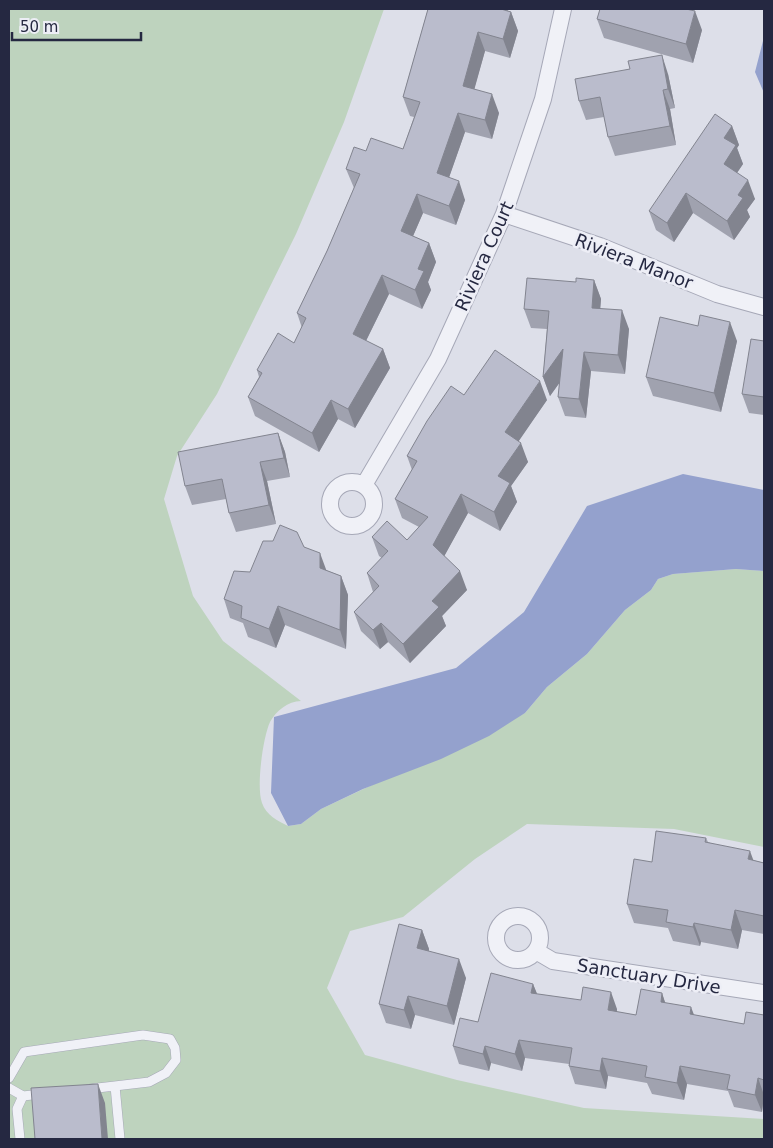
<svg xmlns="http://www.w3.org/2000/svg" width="773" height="1148" font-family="'DejaVu Sans',sans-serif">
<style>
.green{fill:#bed3be}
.water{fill:#94a1cd}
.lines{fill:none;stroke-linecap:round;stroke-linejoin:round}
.service-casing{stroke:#a6a8b7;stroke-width:10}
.minor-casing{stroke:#a6a8b7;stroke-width:18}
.service{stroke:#f0f1f7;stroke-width:9}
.minor{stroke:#f0f1f7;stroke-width:16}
.wall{fill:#a0a2af}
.shaded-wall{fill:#82848f}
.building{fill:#babccc;stroke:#82848f}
.labels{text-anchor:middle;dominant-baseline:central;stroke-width:5;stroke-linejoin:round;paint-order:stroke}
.street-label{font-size:18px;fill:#252841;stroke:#edeef6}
</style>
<rect width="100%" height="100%" fill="#dddfe9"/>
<path class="green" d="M9,9H384L344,122L296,234L217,394L177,456L164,499L193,596L223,641L301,701C288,701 276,711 270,722C263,737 256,787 262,803C266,815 278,821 288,826L301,824L321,809L525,713L547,687L587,654L625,610L651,590L658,579L673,574L736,569L764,571V847L674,829L527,824L475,859L403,917L350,931L327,988L365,1055L457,1080L584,1108L764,1119V1139H9Z"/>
<path class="water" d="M764,37V93L755,72Z
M683,474L764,490V571L736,569L673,574L658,579L651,590L625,610L587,654L547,687L525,713L489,736L441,759L363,789L321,809L301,824L288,826L271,793L274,717L456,668L524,612L587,506Z"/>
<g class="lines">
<g class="service-casing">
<path id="service" d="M9,1078L24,1052L143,1035L170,1039L175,1048L176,1060L166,1073L149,1082L89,1089
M115,1086L120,1139
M9,1088L23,1096L41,1094
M20,1139L17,1109L23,1096"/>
</g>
<g class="minor-casing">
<path id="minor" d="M504,214L600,246L717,294L764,307
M330 504a22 22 0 1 1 44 0a22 22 0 1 1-44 0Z
M364,485L438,359L504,214L543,99L563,9
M496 938a22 22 0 1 1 44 0a22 22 0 1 1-44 0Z
M536,951L553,961L764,993"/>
</g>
<use href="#service" class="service"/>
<use href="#minor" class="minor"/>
</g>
<path class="wall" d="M428,9H508V11L511,12L518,31L510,58L485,51L474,89L499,113L492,139L465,132L449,177L465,200L456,225L423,213L413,236L429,243L436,262L428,282L431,290L422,309L389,294L366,341L383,349L390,368L355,428L338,419L319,452L255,416L248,397L259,377L257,370L294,343L302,328L297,313L327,251L354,188L346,169L366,151L403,149L414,117L410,116L403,97Z
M597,19L702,30L693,63L604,38Z
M630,69L668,74L675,108L670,109L676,145L615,156L608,137L604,117L586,120L579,101Z
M732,126L739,145L737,148L743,164L737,173L755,199L747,210L750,217L734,240L693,213L674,242L656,230L649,211Z
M594,280L601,299L600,308L629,329L625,374L591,371L586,418L565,416L558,397L560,382L550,396L543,377L547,329L531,328L524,309L576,282Z
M698,326L737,341L721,412L653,396L646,377Z
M764,341V415L749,413L742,394Z
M464,395L547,400L518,441L528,462L511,486L517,502L500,531L468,513L444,556L467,590L442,616L446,626L410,663L388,642L380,649L361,631L354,612L373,592L367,573L382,558L379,556L372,537L407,540L419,527L402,518L395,499L412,470L407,456Z
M278,433L285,452L290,477L267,481L276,524L236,532L229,513L226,499L192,505L185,486Z
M304,547L326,570L341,576L348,595L346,649L285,625L276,648L248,637L243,623L230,618L224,599L250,572Z
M706,838L708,842L753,860L764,863V934L742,930L738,949L701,942L700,946L673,941L668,928L634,923L627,904L652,862Z
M422,930L429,949V951L466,978L454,1025L415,1015L411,1029L386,1023L379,1004Z
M533,984L537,994L617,1009V1012L636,1015L662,993L665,1003L694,1015L744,1024L764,1015V1098L762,1112L734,1107L728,1091L687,1084L684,1100L652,1094L647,1083L608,1076L606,1089L575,1084L569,1066V1064L525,1058L522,1071L491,1063L489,1071L459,1064L453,1046L478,1022Z"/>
<path class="shaded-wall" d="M695,11L702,30L693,63L686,44Z
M511,12L518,31L510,58L503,39Z
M478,32L485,51L470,105L463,86Z
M662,55L668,74L675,108L668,89Z
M663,90L670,109L676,145L670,126Z
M492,94L499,113L492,139L485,120Z
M458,113L465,132L444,192L437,173Z
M732,126L739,145L737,148L743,164L730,183L724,164V138Z
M748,180L755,199L747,210L750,217L734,240L727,221L738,195Z
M459,181L465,200L456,225L449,206Z
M686,193L693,213L674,242L667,223Z
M417,194L423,213L407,250L401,231Z
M429,243L436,262L428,282L431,290L422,309L415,290L418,269Z
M382,275L389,294L360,353L353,334Z
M594,280L601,299L599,327L592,308Z
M622,310L629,329L625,374L618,355Z
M730,322L737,341L721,412L714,393Z
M383,349L390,368L355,428L348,409Z
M563,349L570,368L550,396L543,377Z
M584,352L591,371L586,418L579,399Z
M540,381L547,400L512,451L505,432Z
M331,400L338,419L319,452L312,433Z
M278,433L285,452L290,477L284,458Z
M521,443L528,462L511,486L517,502L500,531L494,512L498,476Z
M260,462L267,481L276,524L269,505Z
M461,494L468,513L440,564L433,545Z
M320,553L327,572L320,568Z
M460,571L467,590L442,616L446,626L410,663L403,644L432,601Z
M341,576L348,595L346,649L340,630Z
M278,606L285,625L276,648L269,629Z
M381,623L388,642L380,649L373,630Z
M750,851L757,870L748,859Z
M735,910L742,930L738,949L731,930Z
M694,923L701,942L700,946L693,927Z
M422,930L429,949L424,967L417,948Z
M459,959L466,978L454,1025L447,1006Z
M533,984L540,1001L531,993Z
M611,992L617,1009L615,1028L608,1010Z
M662,993L668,1011L661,1002Z
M408,996L415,1015L411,1029L404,1010Z
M691,1007L698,1025L690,1014Z
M519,1040L525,1058L522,1071L515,1054Z
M485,1046L491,1063L489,1071L483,1054Z
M602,1058L608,1076L606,1089L600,1071Z
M680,1066L687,1084L684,1100L677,1083Z
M758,1078L764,1095L762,1112L755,1095Z
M98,1084L105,1103L108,1139H102Z"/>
<path class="building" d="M428,9H501L511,12L503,39L478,32L463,86L492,94L485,120L458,113L437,173L459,181L449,206L417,194L401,231L429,243L418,269L424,271L415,290L382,275L353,334L383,349L348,409L331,400L312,433L248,397L262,373L257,370L278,333L294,343L306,318L297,313L327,251L360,174L346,169L354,147L366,151L371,138L403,149L420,102L403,97Z
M600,9H686L695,11L686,44L597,19Z
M662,55L668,89L663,90L670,126L608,137L600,97L579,101L575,79L630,69L628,61Z
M715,114L732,126L724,138L736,145L724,164L748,180L738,195L743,198L727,221L686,193L667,223L649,211Z
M527,278L576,282V278L594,280L592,308L622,310L618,355L584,352L579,399L558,397L563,349L543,377L549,311L524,309Z
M700,315L730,322L714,393L646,377L660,317L698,326Z
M751,339L764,341V397L742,394Z
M495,350L540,381L505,432L521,443L498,476L510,483L494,512L461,494L433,545L460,571L432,601L439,607L403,644L381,623L373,630L354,612L379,586L367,573L388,551L372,537L387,521L407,540L428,517L395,499L417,461L407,456L427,421L451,386L464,395Z
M278,433L284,458L260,462L269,505L229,513L222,479L185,486L178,452Z
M280,525L297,532L304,547L320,553V568L341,576L340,630L278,606L269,629L241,618L242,606L224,599L234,571L250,572L263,541H273Z
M656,831L706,838L705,842L750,851L748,859L764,863V916L735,910L731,930L694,923L693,927L666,922L668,910L627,904L634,859L652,862Z
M399,924L422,930L417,948L459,959L447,1006L408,996L404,1010L379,1004Z
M491,973L533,984L531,993L581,1000L583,987L611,992L608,1010L636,1015L641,989L662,993L661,1002L691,1007L690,1014L744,1024L746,1012L764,1015V1080L758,1078L755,1095L727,1089L730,1075L680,1066L677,1083L645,1077L647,1066L602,1058L600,1071L569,1066L572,1048L519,1040L515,1054L485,1046L483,1054L453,1046L460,1018L478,1022Z
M98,1084L102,1139H35L31,1088Z"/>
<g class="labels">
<g class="street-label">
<text transform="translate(484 256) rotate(-66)">Riviera Court</text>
<text transform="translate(634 261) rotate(21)">Riviera Manor</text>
<text transform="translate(649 976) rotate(9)">Sanctuary Drive</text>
</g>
</g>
<rect width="773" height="1148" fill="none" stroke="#252841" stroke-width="20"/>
<path d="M12 32v8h129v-8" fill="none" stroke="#252841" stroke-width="2.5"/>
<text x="20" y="32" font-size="15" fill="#252841" stroke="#edeef6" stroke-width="4" paint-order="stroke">50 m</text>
</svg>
